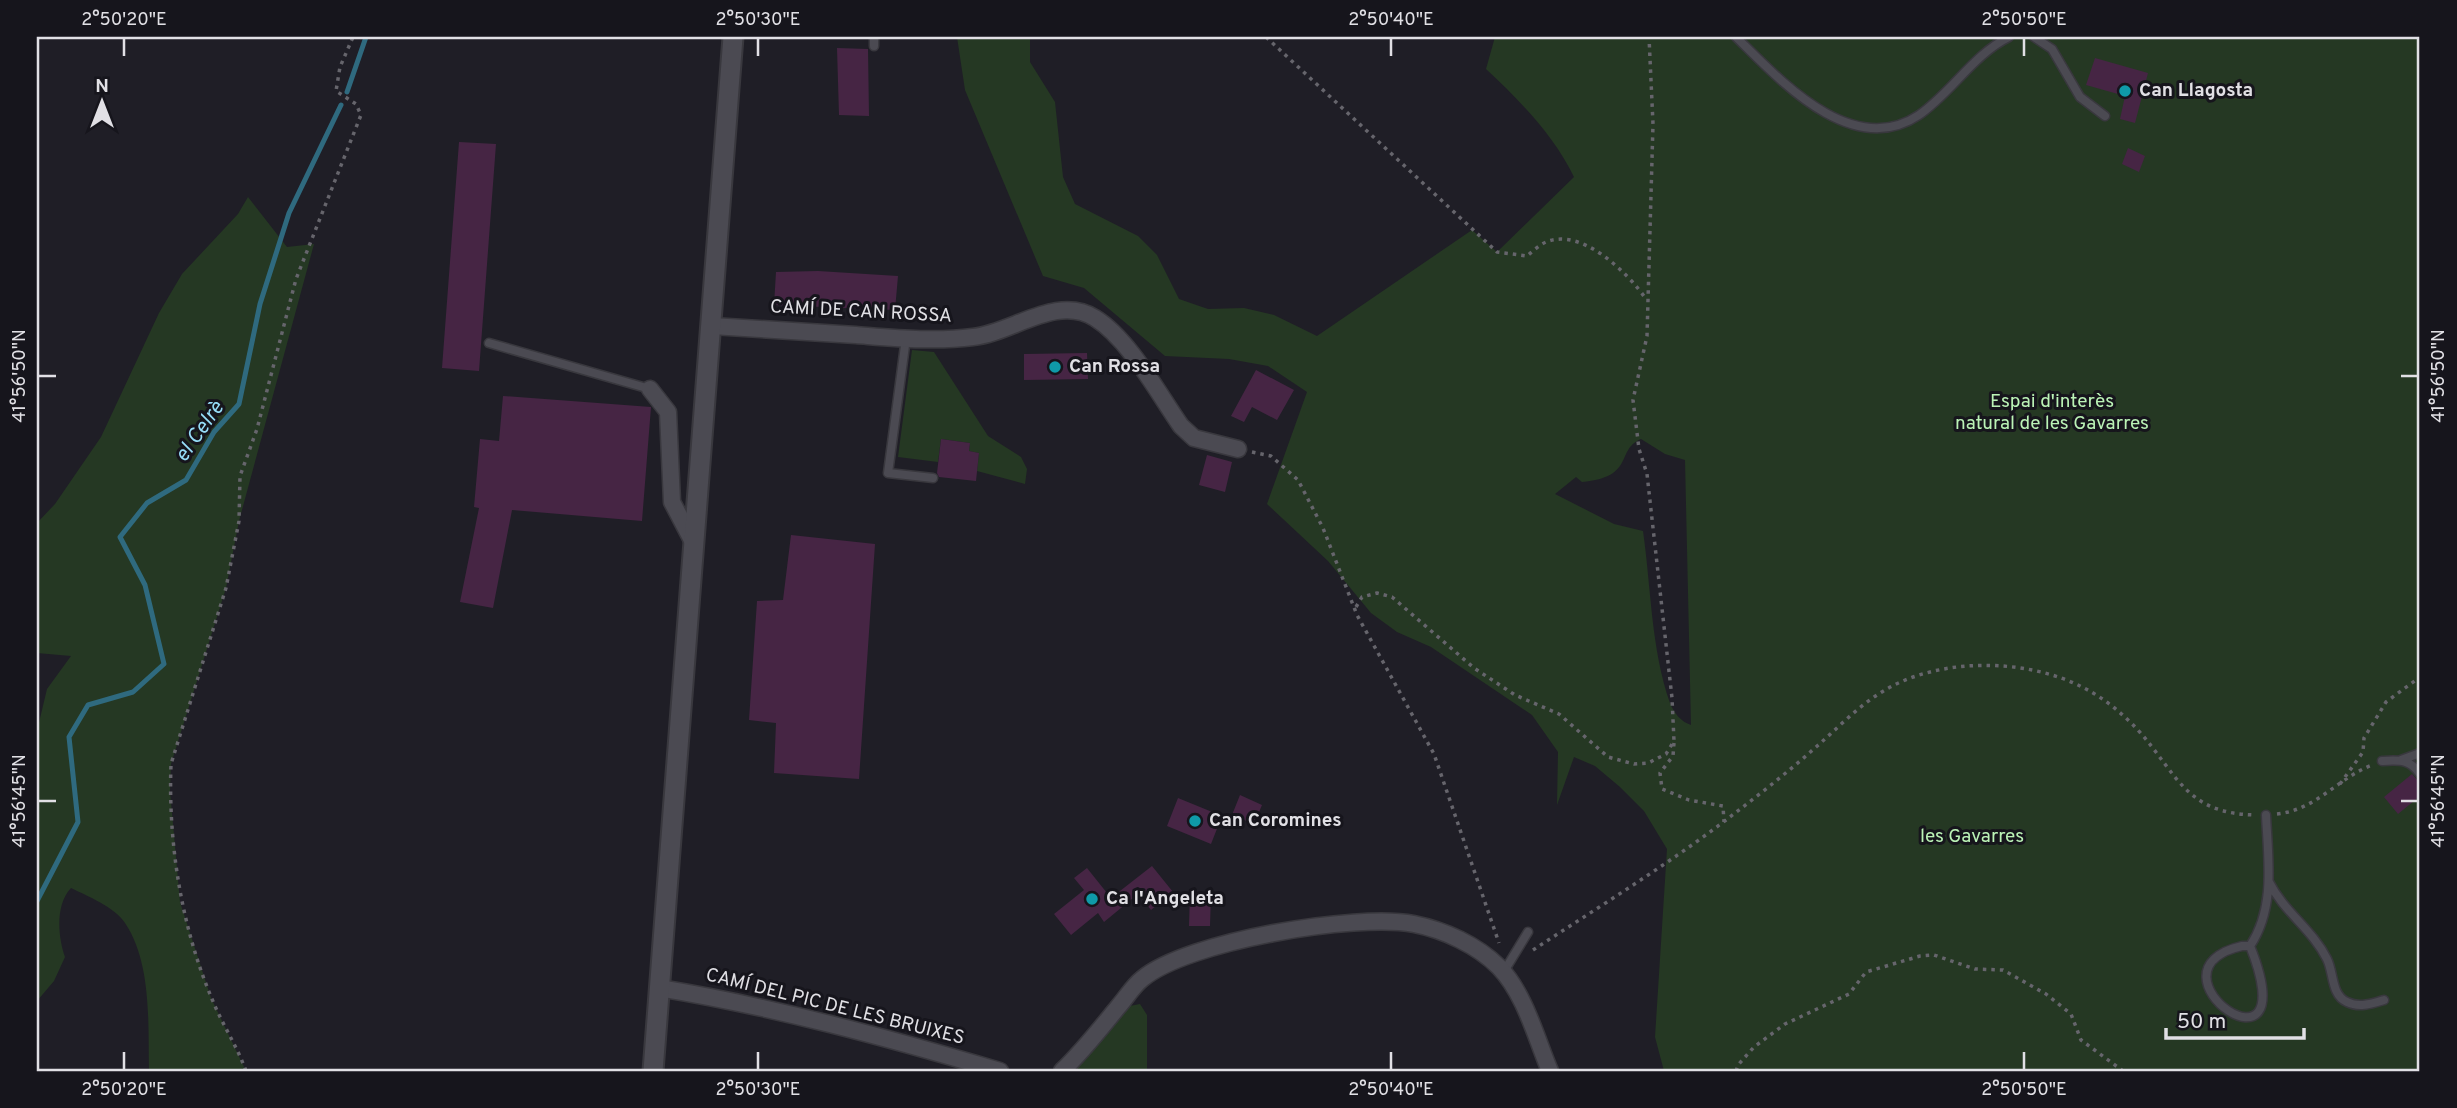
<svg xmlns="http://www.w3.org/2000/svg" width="2457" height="1108" font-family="Overpass,sans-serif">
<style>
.green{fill:#253823;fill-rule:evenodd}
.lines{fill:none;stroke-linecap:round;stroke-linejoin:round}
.stream{stroke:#2f6a7f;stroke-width:5}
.building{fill:#462544}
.service-casing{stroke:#39383e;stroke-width:11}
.minor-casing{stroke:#39383e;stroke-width:19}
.secondary-casing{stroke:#39383e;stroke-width:23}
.path{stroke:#66656c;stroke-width:3.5;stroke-dasharray:3.5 5;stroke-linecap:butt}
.service{stroke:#4b4a52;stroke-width:8}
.minor{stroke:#4b4a52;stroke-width:16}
.secondary{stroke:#4b4a52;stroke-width:19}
.ticks{fill:none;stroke:#e1e0e5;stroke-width:2.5}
.culture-dot{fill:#0f9aa8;stroke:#16151c;stroke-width:2.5}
.labels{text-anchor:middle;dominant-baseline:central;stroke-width:6;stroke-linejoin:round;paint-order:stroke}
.poi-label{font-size:19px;font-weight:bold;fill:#e1e0e5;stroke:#16151c;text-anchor:start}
.street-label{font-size:19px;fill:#e1e0e5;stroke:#16151c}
.park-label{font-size:19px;fill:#bbf3b6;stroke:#16151c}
.water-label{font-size:21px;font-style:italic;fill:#96ddf7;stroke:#16151c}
.neatline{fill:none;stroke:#e1e0e5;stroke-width:2.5}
.ticks-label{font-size:18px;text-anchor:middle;fill:#e1e0e5}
</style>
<rect width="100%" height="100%" fill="#1f1e26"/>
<path class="green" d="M957,37H1030V62L1055,102L1063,177L1075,204L1138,236L1157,255L1179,299L1208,309L1244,308L1274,315L1317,336L1472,230L1497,252L1574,177C1554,135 1519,100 1486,69L1495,37H2420V1071H1664L1655,1037L1667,849L1644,811L1620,787L1595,766L1574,757L1557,805L1558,752L1532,715L1431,647L1397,632L1371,613L1328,561L1267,504L1307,392L1268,366L1229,359L1165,356L1084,288L1043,276L965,90ZM1641,439L1665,454L1685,460L1691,725C1681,722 1674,713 1670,703C1651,649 1651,586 1643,531L1614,524L1555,494L1576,477L1582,482C1636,477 1615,450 1641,439Z
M248,197L287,247L314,244L239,521L226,588L171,764L170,791L180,902L211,998L246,1071H149C148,1025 152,963 125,923C115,907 87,896 71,888C55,905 58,937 65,957L54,981L37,1001V731L47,689L71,656L37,653V523L55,504L101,437L159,313L182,274L238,214Z
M912,350L934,352L988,436L1021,457L1027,469L1025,484L977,471L979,453L969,451L970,443L941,439L938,462L898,457Z
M1140,1004L1147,1015V1071H1072L1125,1007Z"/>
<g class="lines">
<path class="stream" d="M347,92L366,37
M37,901L78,822L69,737L88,705L133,692L164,664L145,585L120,537L147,503L186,480L214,432L239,404L260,304L289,213L341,105"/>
</g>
<path class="building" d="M837,48L868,49L869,116L839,115Z
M2095,58L2148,73L2135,123L2120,119L2125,96L2086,85Z
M459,142L496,144L479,371L442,368Z
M2128,148L2145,156L2139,172L2122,164Z
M818,271L898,276L895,310L774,305L776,272Z
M1087,353L1088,379L1024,380V354Z
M1256,370L1294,390L1277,420L1252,407L1244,422L1231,416Z
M503,396L651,407L642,521L512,510L493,608L460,602L479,508L474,507L480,439L499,441Z
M941,439L970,443L969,451L979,453L976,481L939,477L937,473Z
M1207,455L1232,462L1225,492L1199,485Z
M791,535L875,544L859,779L774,773L776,723L749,720L757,601L783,600Z
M2412,774L2420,783V796L2398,814L2384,797Z
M1240,795L1262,805L1254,824L1232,815Z
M1178,798L1222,816L1211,844L1167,826Z
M1152,866L1173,892L1151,910L1138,894L1104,922L1098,913L1071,935L1054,914L1084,890L1074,878L1087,868L1111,898Z
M1190,893H1211L1210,926H1189Z"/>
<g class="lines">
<g class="service-casing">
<path id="service" d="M874,37V46
M1736,37C1780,80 1852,160 1919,115C1951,93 1974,54 2009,37
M2034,37L2052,49L2080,97L2105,116
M906,338L888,473L933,478
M489,343L650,389
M2401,760L2420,753
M2382,761C2400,760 2410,759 2420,774
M2269,882C2284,912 2312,929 2327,959C2334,973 2331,995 2347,1002C2359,1008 2371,1004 2384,1000
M2242,946H2250C2309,1093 2135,971 2242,946Z
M2250,946C2276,907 2268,859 2266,815
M1503,973L1528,932"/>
</g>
<g class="minor-casing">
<path id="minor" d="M712,326C760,329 808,332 856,335C895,338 934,342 973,337C1012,333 1057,294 1095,318C1129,339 1158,393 1181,426L1194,438L1238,449
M650,389L668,412L672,502L693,542
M659,988C775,1007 888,1038 1000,1071
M1062,1071C1083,1051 1100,1029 1118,1007C1126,998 1133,986 1142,979C1187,941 1356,913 1414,924C1444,930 1477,945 1499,967C1525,994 1536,1038 1550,1071"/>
</g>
<g class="secondary-casing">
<path id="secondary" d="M653,1071L733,37"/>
</g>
<path class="path" d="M1266,37L1497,252L1527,256C1532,252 1538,246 1544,243C1580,225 1628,273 1646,299
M1252,452L1271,456L1298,480L1323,528L1357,615L1434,754L1499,943
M1356,607L1362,597L1377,593L1392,597L1474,668L1515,695L1559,714L1608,757L1634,764L1648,763L1666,754L1674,741L1672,698L1647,474L1639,449L1633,400L1647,336L1653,124L1649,37
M1674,743L1673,756L1660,773L1662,789L1689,800L1723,806L1724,822
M2340,784L2363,752L2364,738L2386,702L2420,677
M2277,814C2316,810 2338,778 2372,765
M1533,950C1597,908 1664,867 1726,820C1756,797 1787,773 1816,747C1838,728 1859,705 1885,690C1941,657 2027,658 2084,688C2104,698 2123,714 2138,730C2178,775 2186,814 2256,815
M246,1071C237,1046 222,1024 212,999C181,926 168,842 171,764L226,588L239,521L240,476L257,429L296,279L361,115L356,104L336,91L340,67L353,37
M1736,1071L1738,1065L1754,1047L1785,1024L1849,994L1866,972L1920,956L1934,955L1975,969L2003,970L2046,994L2071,1014L2081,1040L2123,1071"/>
<use href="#service" class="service"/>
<use href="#minor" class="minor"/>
<use href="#secondary" class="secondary"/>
</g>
<path class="ticks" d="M124,38V56M758,38V56M1391,38V56M2024,38V56M38,376H56M2401,376H2418M38,801H56M2401,801H2418M124,1052V1070M758,1052V1070M1391,1052V1070M2024,1052V1070"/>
<g class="culture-dot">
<circle cx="2125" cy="91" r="7"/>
<circle cx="1055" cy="367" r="7"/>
<circle cx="1195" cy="821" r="7"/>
<circle cx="1092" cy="899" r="7"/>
</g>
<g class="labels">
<g class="poi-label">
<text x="2139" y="91">Can Llagosta</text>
<text x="1069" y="367">Can Rossa</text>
<text x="1209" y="821">Can Coromines</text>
<text x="1106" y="899">Ca l'Angeleta</text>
</g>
<g class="street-label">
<text transform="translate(861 312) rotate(3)">CAMÍ DE CAN ROSSA</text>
<text transform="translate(835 1007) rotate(14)">CAMÍ DEL PIC DE LES BRUIXES</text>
</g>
<g class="park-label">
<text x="2052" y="402">Espai d'interès<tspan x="2052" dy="22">natural de les Gavarres</tspan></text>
<text x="1972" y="837">les Gavarres</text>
</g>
<g class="water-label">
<text transform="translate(200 432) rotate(-55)">el Celrè</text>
</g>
</g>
<rect width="2457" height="1108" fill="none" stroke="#16151c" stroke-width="77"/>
<g transform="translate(102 102)" stroke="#16151c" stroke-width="5" paint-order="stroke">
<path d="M0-5L12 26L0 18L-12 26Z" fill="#e1e0e5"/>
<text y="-10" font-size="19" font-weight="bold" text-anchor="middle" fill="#e1e0e5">N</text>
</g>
<path d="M2166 1028v10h138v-10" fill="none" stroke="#e1e0e5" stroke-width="3.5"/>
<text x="2177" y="1028" font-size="21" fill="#e1e0e5" stroke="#16151c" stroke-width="5" paint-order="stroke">50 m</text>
<rect x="38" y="38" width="2380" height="1032" class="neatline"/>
<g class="ticks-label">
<text x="124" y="25">2°50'20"E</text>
<text x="758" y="25">2°50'30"E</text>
<text x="1391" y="25">2°50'40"E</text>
<text x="2024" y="25">2°50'50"E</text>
<text transform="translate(19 376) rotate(-90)" y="6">41°56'50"N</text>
<text transform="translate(2438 376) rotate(-90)" y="6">41°56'50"N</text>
<text transform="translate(19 801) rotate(-90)" y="6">41°56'45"N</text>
<text transform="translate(2438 801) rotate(-90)" y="6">41°56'45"N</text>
<text x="124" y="1095">2°50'20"E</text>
<text x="758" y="1095">2°50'30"E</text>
<text x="1391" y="1095">2°50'40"E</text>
<text x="2024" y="1095">2°50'50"E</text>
</g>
</svg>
